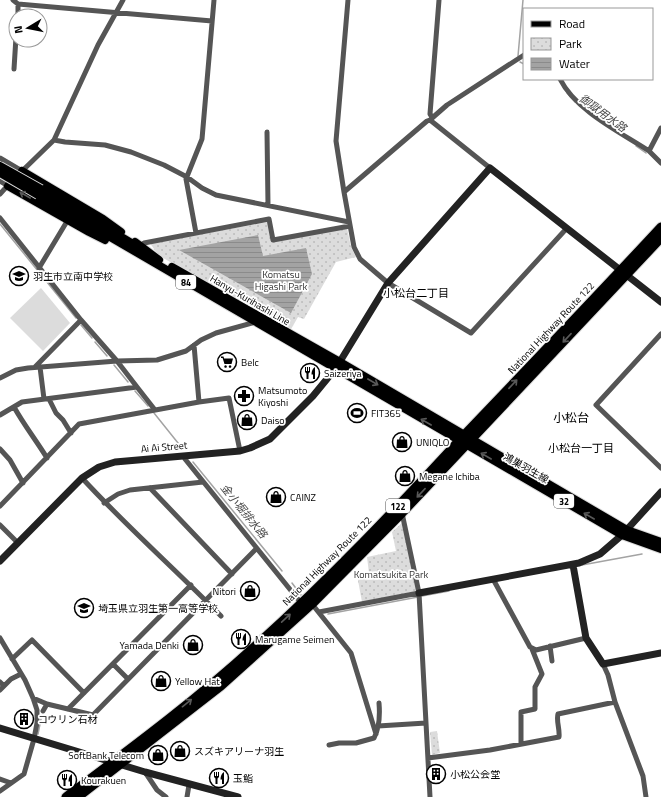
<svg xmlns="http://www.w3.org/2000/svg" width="661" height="797" font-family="'Titillium Web','Noto Sans JP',sans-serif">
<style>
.park{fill:url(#park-dots)}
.pitch{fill:#dcdcdc}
.water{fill:url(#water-rules)}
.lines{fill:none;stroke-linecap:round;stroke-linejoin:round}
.stream{stroke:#a3a3a3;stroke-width:1.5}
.primary-casing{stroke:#dbdbdb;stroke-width:10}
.highway-casing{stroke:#dbdbdb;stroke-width:11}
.street{stroke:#555;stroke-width:5}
.secondary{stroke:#222;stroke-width:7}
.primary{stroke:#000;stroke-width:8}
.highway{stroke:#000;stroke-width:9}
.primary-bridge-casing{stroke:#dbdbdb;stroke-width:10;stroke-linecap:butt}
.primary-bridge{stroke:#000;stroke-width:8}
.oneway{stroke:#595959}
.labels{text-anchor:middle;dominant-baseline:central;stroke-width:3.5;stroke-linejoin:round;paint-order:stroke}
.shield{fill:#fff;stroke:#4c4c4c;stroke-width:1}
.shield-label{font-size:9px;font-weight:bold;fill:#000}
.park-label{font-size:10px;fill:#333;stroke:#fff}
.poi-label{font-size:10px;fill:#000;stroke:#fff;text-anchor:start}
.street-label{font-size:10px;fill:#000;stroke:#fff}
.water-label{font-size:11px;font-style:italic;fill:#444;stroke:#fff}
.neighbourhood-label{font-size:11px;fill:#000;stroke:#fff}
.quarter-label{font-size:12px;fill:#000;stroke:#fff}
</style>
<defs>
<pattern id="park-dots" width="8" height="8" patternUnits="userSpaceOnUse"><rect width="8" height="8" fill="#dcdcdc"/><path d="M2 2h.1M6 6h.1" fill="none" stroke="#bbb" stroke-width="1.8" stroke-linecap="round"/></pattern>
<pattern id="water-rules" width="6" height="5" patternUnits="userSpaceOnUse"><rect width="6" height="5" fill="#a3a3a3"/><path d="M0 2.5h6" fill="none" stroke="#8b8b8b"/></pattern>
</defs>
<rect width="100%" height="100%" fill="#fff"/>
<path class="park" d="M268,222L272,242L347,228L351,247L356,257L336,262L304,319L298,317L290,331L158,255L150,243Z
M404,521L417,591L362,602L357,575L369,573L367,557L396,551L392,532Z
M437,731L440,753L432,755L430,732Z"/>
<path class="pitch" d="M41,288L70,323L43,351L10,318Z"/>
<path class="water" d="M258,235L263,256L306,248L312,274L291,313L179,250Z"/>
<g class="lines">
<path class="stream" d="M518,56L523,0
M520,62L524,64
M567,93L575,102
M636,146L646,153
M0,224L76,318
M81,325L92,338
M95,342L107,356
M114,365L128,382
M135,391L148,406
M154,413L182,448
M193,462L282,571
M582,565L642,554
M292,583L301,595
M422,596L449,591
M328,614L418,597
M38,734L41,719"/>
<g class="primary-casing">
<path id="primary" d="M22,171L103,219L121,232
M8,186L89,232L105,240
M41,189L138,247
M38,195L622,535L661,549
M135,242L159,260
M172,267L340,362L627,530L661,542"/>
</g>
<g class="highway-casing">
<path id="highway" d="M66,797C130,749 195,701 254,647C329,580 399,506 467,432C532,364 597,296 661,227
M78,797L221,686L312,604L402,513L661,238"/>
</g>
<path class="street" d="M13,0L18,4L212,21
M18,16V4
M14,69L16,37
M560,79C576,111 620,132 649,151
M432,117L430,114L439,0
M431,119L447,105L524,55
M661,128L649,151L661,163
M267,132L268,205
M54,140L65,142L105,145L131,152L164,165L187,177L202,188L216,195L349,222
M0,158L22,171
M490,168L430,120L427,121L344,192L354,247L360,259L388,283L471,333L567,228
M20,173L54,140L98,45L123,0
M0,181L8,186
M344,192L336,141L348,0
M0,194L9,184
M0,218L81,320L117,361L137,387
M196,233L186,179L202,139L214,0
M140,246L144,243L269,219L273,240L350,226
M39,268L66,223
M661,334L596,405L661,468
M194,345L199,402
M35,367L81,320
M40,367L44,399
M0,378L16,370L28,368L117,361L157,360L186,351L201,340L216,333L256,322
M49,399L56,413L63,420L71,433
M14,407C24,425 36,440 47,458
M0,415L22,402L137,387L155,410
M0,449L10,460L23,483
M184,456L185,459L301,603
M82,478C126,526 175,569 221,616
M150,488L232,574
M104,503L118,494L130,490L203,482
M0,506L79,424L199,402L229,398L240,451
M402,513L419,593L430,797
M0,525L18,543
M493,579L530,647L536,650L586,638
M312,604L351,653L376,734
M319,612L419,593
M0,638L25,680L33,698L37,710V723L34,739L24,774L0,791
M550,646L552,661
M12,659L32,640L84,693
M113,664L128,679
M603,664L608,675L615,702
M0,682L4,686L0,690
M4,686L11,679L21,674
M33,698L47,704
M68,709L191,585
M43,711L47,704L93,715L256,549
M378,726L426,723
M521,743V712L535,709V687L542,674L532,649
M329,745L339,743H356L374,738C380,727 380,715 379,703
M428,758L490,750L559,737C560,729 556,721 558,714L615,702L643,776L646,797
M145,772L157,790L166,797
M0,779L11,783
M187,797L189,785"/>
<path class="secondary" d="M0,561L82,478L99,467L115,462L240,451L250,448L270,439L313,396L336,368L388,283L490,168L661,302
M573,565L586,638L603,664L661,653
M419,593L579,563L600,554L622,535L661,492
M0,728L145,772L238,797"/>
<use href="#primary" class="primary"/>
<use href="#highway" class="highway"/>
<g class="primary-bridge-casing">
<path id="primary-bridge" d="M0,166L41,189
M0,173L38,195"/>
</g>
<use href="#primary-bridge" class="primary-bridge"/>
</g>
<defs><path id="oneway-shaft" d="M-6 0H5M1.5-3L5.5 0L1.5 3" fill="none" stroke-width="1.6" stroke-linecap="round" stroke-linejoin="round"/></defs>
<g class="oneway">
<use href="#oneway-shaft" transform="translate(25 195) rotate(-150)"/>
<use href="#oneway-shaft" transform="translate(567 338) rotate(133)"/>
<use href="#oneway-shaft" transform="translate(373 382) rotate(30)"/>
<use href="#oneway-shaft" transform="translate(513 384) rotate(-47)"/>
<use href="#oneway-shaft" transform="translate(426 422) rotate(-150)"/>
<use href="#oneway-shaft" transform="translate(486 456) rotate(-150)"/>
<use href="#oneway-shaft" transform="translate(421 493) rotate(133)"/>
<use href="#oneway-shaft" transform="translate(589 516) rotate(-150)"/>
<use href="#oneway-shaft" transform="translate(286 618) rotate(-43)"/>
<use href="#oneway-shaft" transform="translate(187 703) rotate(-39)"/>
</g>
<defs>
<g id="school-ring" transform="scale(1)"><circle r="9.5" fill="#fff" stroke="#000" stroke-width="1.5"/><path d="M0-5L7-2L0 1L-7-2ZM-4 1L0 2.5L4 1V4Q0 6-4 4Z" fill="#000"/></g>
<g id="supermarket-ring" transform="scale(1)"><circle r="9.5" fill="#fff" stroke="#000" stroke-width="1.5"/><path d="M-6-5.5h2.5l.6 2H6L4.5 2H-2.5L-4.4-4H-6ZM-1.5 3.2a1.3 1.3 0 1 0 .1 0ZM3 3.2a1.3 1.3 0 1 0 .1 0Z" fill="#000"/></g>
<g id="restaurant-ring" transform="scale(1)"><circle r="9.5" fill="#fff" stroke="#000" stroke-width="1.5"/><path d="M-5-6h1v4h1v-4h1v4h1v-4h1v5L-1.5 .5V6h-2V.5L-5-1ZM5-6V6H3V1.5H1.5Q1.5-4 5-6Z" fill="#000"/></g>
<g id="pharmacy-ring" transform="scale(1)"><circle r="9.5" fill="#fff" stroke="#000" stroke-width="1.5"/><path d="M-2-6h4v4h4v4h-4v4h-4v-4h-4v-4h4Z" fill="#000"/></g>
<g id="stadium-ring" transform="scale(1)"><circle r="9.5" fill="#fff" stroke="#000" stroke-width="1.5"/><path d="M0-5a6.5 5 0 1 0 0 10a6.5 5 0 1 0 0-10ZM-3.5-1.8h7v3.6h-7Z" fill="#000"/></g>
<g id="shop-ring" transform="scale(1)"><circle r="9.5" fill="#fff" stroke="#000" stroke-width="1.5"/><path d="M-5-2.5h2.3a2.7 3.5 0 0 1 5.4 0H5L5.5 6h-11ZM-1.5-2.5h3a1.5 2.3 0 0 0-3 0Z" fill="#000"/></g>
<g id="building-ring" transform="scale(1)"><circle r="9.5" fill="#fff" stroke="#000" stroke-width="1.5"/><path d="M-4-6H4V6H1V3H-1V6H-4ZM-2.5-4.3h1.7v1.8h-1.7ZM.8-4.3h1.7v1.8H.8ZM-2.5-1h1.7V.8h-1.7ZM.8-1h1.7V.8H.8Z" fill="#000"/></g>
</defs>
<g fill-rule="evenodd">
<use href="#school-ring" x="19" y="276"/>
<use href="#supermarket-ring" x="227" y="362"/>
<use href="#restaurant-ring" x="310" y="373"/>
<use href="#pharmacy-ring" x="244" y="396"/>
<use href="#stadium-ring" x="357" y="413"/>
<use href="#shop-ring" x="247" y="420"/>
<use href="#shop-ring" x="402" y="442"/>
<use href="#shop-ring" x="405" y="476"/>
<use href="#shop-ring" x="276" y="497"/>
<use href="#shop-ring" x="250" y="591"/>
<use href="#school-ring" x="84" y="608"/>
<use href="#restaurant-ring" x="241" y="639"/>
<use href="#shop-ring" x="193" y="645"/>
<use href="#shop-ring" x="161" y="681"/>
<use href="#building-ring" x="24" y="719"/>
<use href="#shop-ring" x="180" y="751"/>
<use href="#shop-ring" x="158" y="755"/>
<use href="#building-ring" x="436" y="774"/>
<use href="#restaurant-ring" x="219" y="778"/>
<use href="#restaurant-ring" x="67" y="780"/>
</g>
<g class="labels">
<g class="shield">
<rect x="176" y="275" width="20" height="14" rx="3"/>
<rect x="554" y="494" width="20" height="14" rx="3"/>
<rect x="386" y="499" width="24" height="14" rx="3"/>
</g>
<g class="shield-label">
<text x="186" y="282">84</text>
<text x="564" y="501">32</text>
<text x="398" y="506">122</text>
</g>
<g class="park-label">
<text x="281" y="274">Komatsu<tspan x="281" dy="12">Higashi Park</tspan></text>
<text x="391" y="574">Komatsukita Park</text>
</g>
<g class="poi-label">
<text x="33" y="276">羽生市立南中学校</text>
<text x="241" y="362">Belc</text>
<text x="324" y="373">Saizeriya</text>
<text x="258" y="390">Matsumoto<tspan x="258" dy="12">Kiyoshi</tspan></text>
<text x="371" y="413">FIT365</text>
<text x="261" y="420">Daiso</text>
<text x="416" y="442">UNIQLO</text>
<text x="419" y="476">Megane Ichiba</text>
<text x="290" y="497">CAINZ</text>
<text x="236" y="591" text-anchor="end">Nitori</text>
<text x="98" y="608">埼玉県立羽生第一高等学校</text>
<text x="255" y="639">Marugame Seimen</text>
<text x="179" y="645" text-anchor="end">Yamada Denki</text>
<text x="175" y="681">Yellow Hat</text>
<text x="38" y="719">コウリン石材</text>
<text x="194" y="751">スズキアリーナ羽生</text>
<text x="144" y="755" text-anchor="end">SoftBank Telecom</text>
<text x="450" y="774">小松公会堂</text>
<text x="233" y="778">玉鮨</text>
<text x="81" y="780">Kourakuen</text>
</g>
<g class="street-label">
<text transform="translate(250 300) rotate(30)">Hanyu-Kurihashi Line</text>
<text transform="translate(551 328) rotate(-47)">National Highway Route 122</text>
<text transform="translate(164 447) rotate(-5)">Ai Ai Street</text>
<text transform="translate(526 468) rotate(30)">鴻巣羽生線</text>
<text transform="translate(327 561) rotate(-45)">National Highway Route 122</text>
</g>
<g class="water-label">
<text transform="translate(603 113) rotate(36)">御獄用水路</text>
<text transform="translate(244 511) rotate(51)">金小堀排水路</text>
</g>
<g class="neighbourhood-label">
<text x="416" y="293">小松台二丁目</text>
<text x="581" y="448">小松台一丁目</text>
</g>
<g class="quarter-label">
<text x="571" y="417">小松台</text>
</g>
</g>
<rect x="523" y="8" width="130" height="72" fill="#ffffff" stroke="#999999"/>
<rect x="531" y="21" width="20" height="6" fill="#000000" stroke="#999999"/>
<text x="559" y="28" font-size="12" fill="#000000">Road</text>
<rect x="531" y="38" width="20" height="12" fill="url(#park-dots)" stroke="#999999"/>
<text x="559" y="48" font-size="12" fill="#000000">Park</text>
<rect x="531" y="58" width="20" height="12" fill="url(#water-rules)" stroke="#999999"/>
<text x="559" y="68" font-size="12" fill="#000000">Water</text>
<g transform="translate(28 28) rotate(260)"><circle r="19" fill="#ffffff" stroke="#999999"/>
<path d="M0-3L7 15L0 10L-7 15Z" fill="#000000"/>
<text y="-6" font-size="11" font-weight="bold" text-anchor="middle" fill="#000000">N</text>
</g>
</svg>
